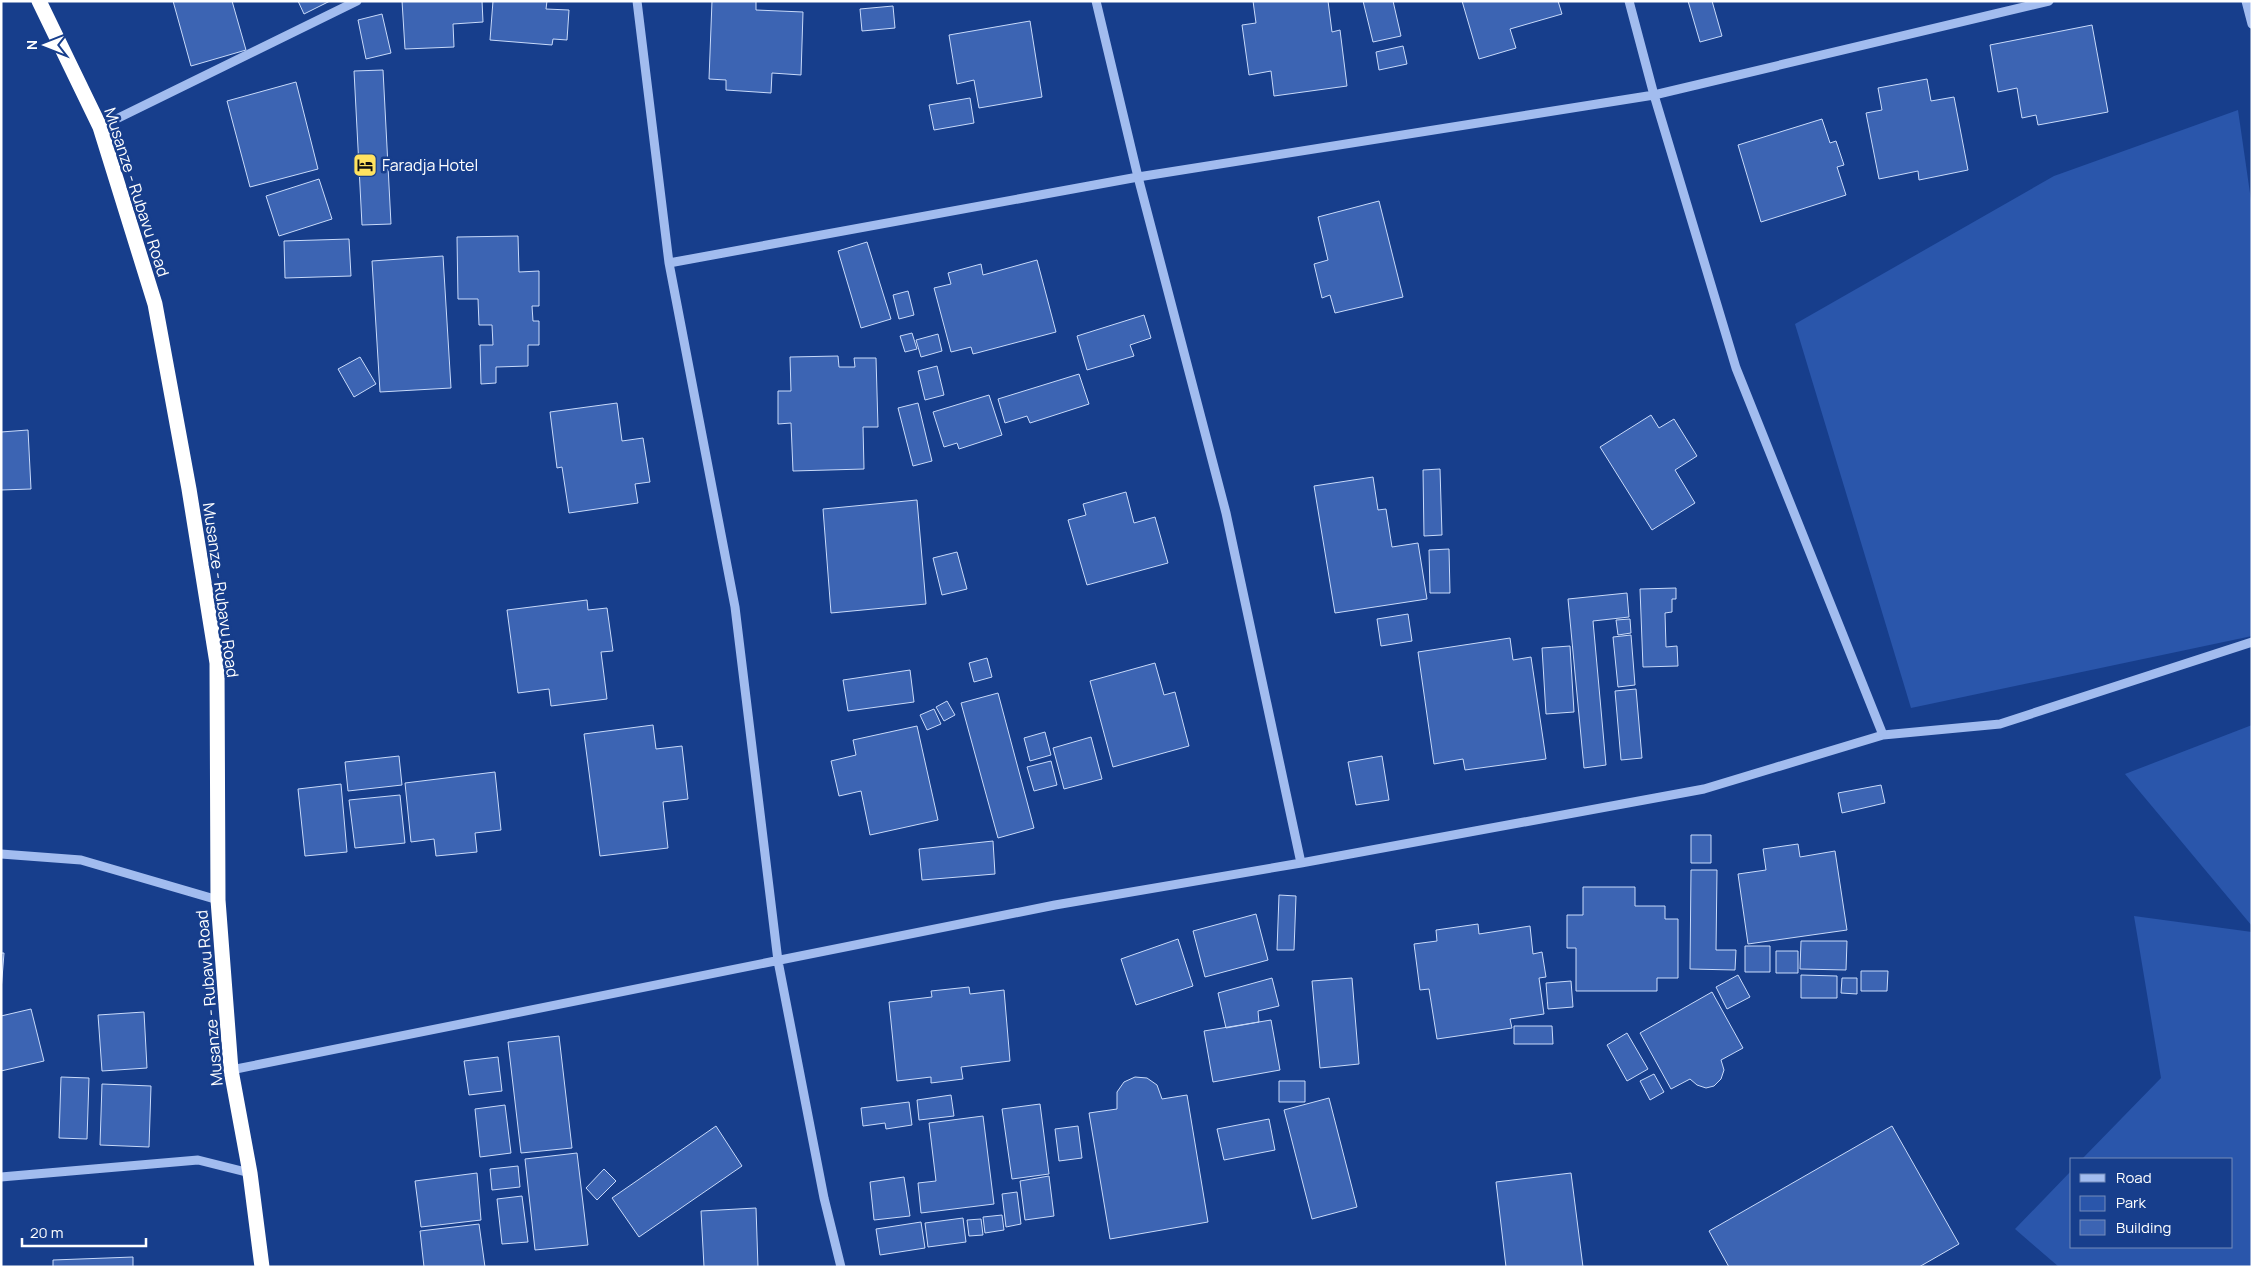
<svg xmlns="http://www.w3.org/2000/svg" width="2253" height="1268" font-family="Manrope,sans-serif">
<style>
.green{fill:#2a56ab}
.building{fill:#3c64b3;stroke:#c8dafa}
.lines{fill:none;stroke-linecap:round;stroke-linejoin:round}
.minor{stroke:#a2bcef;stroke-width:9}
.highway{stroke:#fff;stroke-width:15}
.labels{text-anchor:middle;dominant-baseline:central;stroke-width:5;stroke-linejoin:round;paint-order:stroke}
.poi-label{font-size:16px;fill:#fff;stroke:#173e8c;text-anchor:start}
.street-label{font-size:16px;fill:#fff;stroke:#173e8c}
</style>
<rect width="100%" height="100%" fill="#173e8c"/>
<path class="green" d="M2238,110L2252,207V636L1911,708L1795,324L2054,176Z
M2252,725V926L2125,774Z
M2134,916L2252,932V1267H2059L2015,1229L2072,1170V1247H2232V1159H2082L2161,1078Z"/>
<path class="building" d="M173,1H232L246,50L191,66Z
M298,1H330L304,14Z
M402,1H482L483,22L453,24L454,47L405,49Z
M493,1H547L546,9L569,10L567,40L553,39L552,45L490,40Z
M712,1H756V10L803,12L801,75L772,73L771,93L726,90V80L709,79Z
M1253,1H1328L1332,32L1340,30L1347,86L1274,96L1271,71L1249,75L1242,25L1256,23Z
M1363,1H1393L1401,36L1373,42Z
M1462,1H1558L1562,14L1510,29L1516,48L1479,59Z
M1688,1H1712L1722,36L1700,42Z
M893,6L895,28L862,31L860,9Z
M382,14L391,53L366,59L358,20Z
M1030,21L1042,97L979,108L974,80L957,84L949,35Z
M2092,25L2108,112L2038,125L2036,115L2022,118L2017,88L1998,92L1990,45Z
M1403,46L1407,64L1379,70L1376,52Z
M383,70L391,224L362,225L354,71Z
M1927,79L1931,101L1954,97L1968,170L1919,180L1918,171L1879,179L1866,113L1882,110L1878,88Z
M296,82L318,169L250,187L227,101Z
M970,98L974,123L934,130L929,105Z
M1822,119L1830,143L1836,141L1844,165L1837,167L1846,195L1761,222L1738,145Z
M319,179L332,219L279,236L266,196Z
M1379,201L1403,297L1335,313L1330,295L1322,298L1314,264L1328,260L1318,217Z
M518,236L519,272L539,271V306H532L533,321H539V345H528V366L496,367V383L481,384L480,345H493L492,325H479L478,299H458L457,237Z
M349,239L351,276L285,278L284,241Z
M867,242L891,319L861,328L838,251Z
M443,256L451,388L380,392L372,261Z
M1037,260L1056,332L973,354L971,347L951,352L934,288L951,284L948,273L981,264L983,275Z
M908,291L914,315L899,319L893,295Z
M1144,315L1151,338L1130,345L1134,356L1087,370L1077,336Z
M912,333L917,349L905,352L900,336Z
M938,334L942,351L921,357L916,340Z
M838,356L839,367H855L854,358H876L878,427H863L864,469L793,471L791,423L778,424V391H791L790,357Z
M360,357L376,384L354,397L338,369Z
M937,366L944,395L925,400L918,371Z
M1079,374L1089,404L1030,423L1027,416L1005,423L998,399Z
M989,395L1002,435L959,449L957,443L944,447L933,412Z
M617,403L622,441L643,438L650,482L635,484L638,503L569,513L562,467L557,468L550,412Z
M918,403L932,461L913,466L898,408Z
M1651,415L1659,428L1674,419L1697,456L1675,470L1695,503L1652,530L1600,447Z
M28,430L31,489L1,490V432Z
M1440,469L1442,535L1424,536L1423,470Z
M1373,477L1378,510L1386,509L1392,547L1418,543L1427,599L1335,613L1314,486Z
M1126,492L1134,523L1155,517L1168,563L1087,585L1068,520L1086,515L1083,504Z
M917,500L926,604L831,613L823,509Z
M1449,549L1450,593H1430L1429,550Z
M957,552L967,589L942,595L933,558Z
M1676,588V599H1672V612L1665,613L1666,647L1677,646L1678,666L1643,667L1640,589Z
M1627,593L1629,617L1593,621L1606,765L1584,768L1568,599Z
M587,600L588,610L607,608L613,651L601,652L607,699L551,706L549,689L518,693L507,610Z
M1408,614L1412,641L1381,646L1377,619Z
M1630,619L1631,633L1618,635L1616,620Z
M1631,635L1635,685L1618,687L1613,637Z
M1510,638L1513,660L1531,657L1546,759L1465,770L1463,759L1434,764L1418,652Z
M1570,646L1574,712L1546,714L1542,648Z
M987,658L992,677L974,682L969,663Z
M1155,663L1164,695L1175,692L1189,746L1113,767L1090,681Z
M910,670L914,702L848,711L843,680Z
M1636,689L1642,758L1621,760L1615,691Z
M998,693L1034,828L998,838L961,703Z
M947,701L955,715L944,721L936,707Z
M934,709L941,724L927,730L920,715Z
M653,725L656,749L682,746L688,799L663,802L668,848L600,856L584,734Z
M917,726L938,820L870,835L861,791L839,796L831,761L856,755L853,740Z
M1045,732L1051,755L1030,761L1024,738Z
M1091,737L1102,779L1064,789L1053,748Z
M399,756L402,785L348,791L345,762Z
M1382,756L1389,800L1356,805L1348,762Z
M1051,761L1057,785L1034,791L1027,767Z
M495,772L501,830L475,833L477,852L436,856L434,839L411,842L405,783Z
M341,784L347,852L305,856L298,789Z
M1881,785L1885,803L1842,813L1838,793Z
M400,795L405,843L355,848L349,800Z
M1691,835H1711V863H1691Z
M993,841L995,874L922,880L919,849Z
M1798,844L1800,857L1835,851L1847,930L1748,944L1738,874L1766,870L1763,849Z
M1691,870H1717L1716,950H1736L1735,970L1690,969Z
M1583,887H1635V906H1665V919H1678V978H1657V991H1576V948H1567V915H1583Z
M1279,895L1296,896L1294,950H1277Z
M1256,914L1268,960L1205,977L1193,931Z
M1478,924L1479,934L1530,926L1533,954L1542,952L1546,977L1539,978L1544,1014L1510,1019L1512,1028L1437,1039L1429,989L1420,990L1414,944L1437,941L1436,930Z
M1178,939L1193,986L1136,1005L1121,959Z
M1801,941H1847L1846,970L1800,969Z
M1745,946H1770V972H1745Z
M1776,951H1798V973H1776Z
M1,953H4L1,991Z
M1861,971H1888L1887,991H1861Z
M1738,975L1750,997L1727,1009L1716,987Z
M1801,975L1837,976V998H1801Z
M1272,978L1279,1006L1258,1011L1259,1022L1226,1028L1218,993Z
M1352,978L1359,1064L1320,1068L1312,981Z
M1842,978H1857V994L1841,993Z
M1571,981L1573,1007L1548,1009L1546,983Z
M969,987L970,994L1004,990L1010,1061L961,1067L963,1079L931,1083V1077L897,1081L889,1002L932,997L931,991Z
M1712,992L1743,1048L1721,1060L1724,1070L1721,1079L1714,1086L1706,1088L1697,1085L1690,1079L1671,1089L1640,1033Z
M31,1009L44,1061L1,1071V1016Z
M144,1012L147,1068L102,1071L98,1015Z
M1271,1020L1280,1070L1213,1082L1204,1031Z
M1514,1026H1552L1553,1044H1514Z
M1627,1033L1648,1069L1627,1081L1607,1045Z
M559,1036L572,1148L521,1153L508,1042Z
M498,1057L502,1091L469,1095L464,1061Z
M1654,1074L1664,1092L1650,1100L1640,1081Z
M61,1077L89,1078L87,1139L59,1138Z
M1135,1077L1147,1078L1157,1085L1162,1099L1187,1095L1208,1222L1110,1239L1089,1113L1117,1109V1092L1124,1082Z
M1279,1081H1305V1102H1279Z
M102,1084L151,1086L149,1147L100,1145Z
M951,1095L954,1116L919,1120L917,1100Z
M1329,1098L1357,1207L1312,1219L1284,1110Z
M909,1102L912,1125L886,1129L885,1123L863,1126L861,1108Z
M1040,1104L1049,1174L1012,1179L1002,1109Z
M505,1105L511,1153L480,1157L475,1109Z
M983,1116L994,1204L921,1213L918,1183L936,1181L929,1123Z
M1269,1119L1275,1150L1224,1160L1217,1129Z
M716,1126L742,1166L639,1237L612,1198Z
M1078,1126L1082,1158L1059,1161L1055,1129Z
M1892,1126L1959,1244L1919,1267H1729L1709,1231Z
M577,1153L588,1245L535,1250L525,1159Z
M518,1166L520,1187L492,1190L490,1169Z
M604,1169L616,1181L597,1200L586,1188Z
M477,1173L481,1220L421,1227L415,1181Z
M1571,1173L1583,1267H1506L1496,1182Z
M1049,1176L1054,1216L1025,1220L1020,1181Z
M904,1177L910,1216L874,1220L870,1182Z
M1017,1192L1021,1224L1006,1227L1002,1194Z
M522,1196L528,1242L502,1244L497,1199Z
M756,1208L758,1267H704L701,1211Z
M1002,1215L1004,1230L985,1233L983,1217Z
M963,1218L966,1242L928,1247L925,1223Z
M981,1219L983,1235L969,1236L967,1220Z
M921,1222L925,1248L880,1255L876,1229Z
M479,1224L485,1267H424L420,1231Z
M133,1257V1267H53V1260Z"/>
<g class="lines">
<path class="minor" d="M637,1L669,263L735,607L778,961L824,1198L841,1267
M1096,1L1138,177L1226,513L1301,863
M1629,1L1654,95L1736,368L1883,735
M2246,1L2252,24
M100,127L357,1
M669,263L1138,177L1654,95L2049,1
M1,854L81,860L218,900
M231,1070L1055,905L1301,863L1704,789L1883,735L2000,724L2252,642
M1,1177L198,1160L250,1173"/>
<path class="highway" d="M39,1L100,127L155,304L189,489L217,663L218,900L231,1070L250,1173L262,1267"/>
</g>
<defs>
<g id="hotel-square" transform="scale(1.25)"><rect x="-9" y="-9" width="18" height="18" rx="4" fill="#ffe260" stroke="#173e8c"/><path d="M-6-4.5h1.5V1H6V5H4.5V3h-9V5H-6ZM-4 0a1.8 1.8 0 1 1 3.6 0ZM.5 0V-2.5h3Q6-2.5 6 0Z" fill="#111"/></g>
</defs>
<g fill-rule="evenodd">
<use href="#hotel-square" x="365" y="165"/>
</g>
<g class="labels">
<g class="poi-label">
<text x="382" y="165">Faradja Hotel</text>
</g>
<g class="street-label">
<text transform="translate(137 192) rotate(72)">Musanze - Rubavu Road</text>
<text transform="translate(221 590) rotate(82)">Musanze - Rubavu Road</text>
<text transform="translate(209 998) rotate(-95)">Musanze - Rubavu Road</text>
</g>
</g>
<rect width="2253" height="1268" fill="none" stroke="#ffffff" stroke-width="5"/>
<rect x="2070" y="1158" width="162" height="90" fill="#173e8c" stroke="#748bba"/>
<rect x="2080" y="1174" width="25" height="8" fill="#a2bcef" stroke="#748bba"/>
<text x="2116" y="1183" font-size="15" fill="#ffffff">Road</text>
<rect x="2080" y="1196" width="25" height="15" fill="#2a56ab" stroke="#748bba"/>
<text x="2116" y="1208" font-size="15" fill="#ffffff">Park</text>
<rect x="2080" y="1220" width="25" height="15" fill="#3c64b3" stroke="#748bba"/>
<text x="2116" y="1233" font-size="15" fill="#ffffff">Building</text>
<g transform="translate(45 45) rotate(270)" stroke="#173e8c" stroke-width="4" paint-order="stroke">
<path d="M0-4L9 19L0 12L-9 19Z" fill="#ffffff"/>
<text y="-8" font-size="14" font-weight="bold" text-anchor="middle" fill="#ffffff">N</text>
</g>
<path d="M22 1238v8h124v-8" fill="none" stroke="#ffffff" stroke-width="2.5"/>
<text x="30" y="1238" font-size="15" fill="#ffffff" stroke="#173e8c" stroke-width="4" paint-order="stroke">20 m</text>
</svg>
